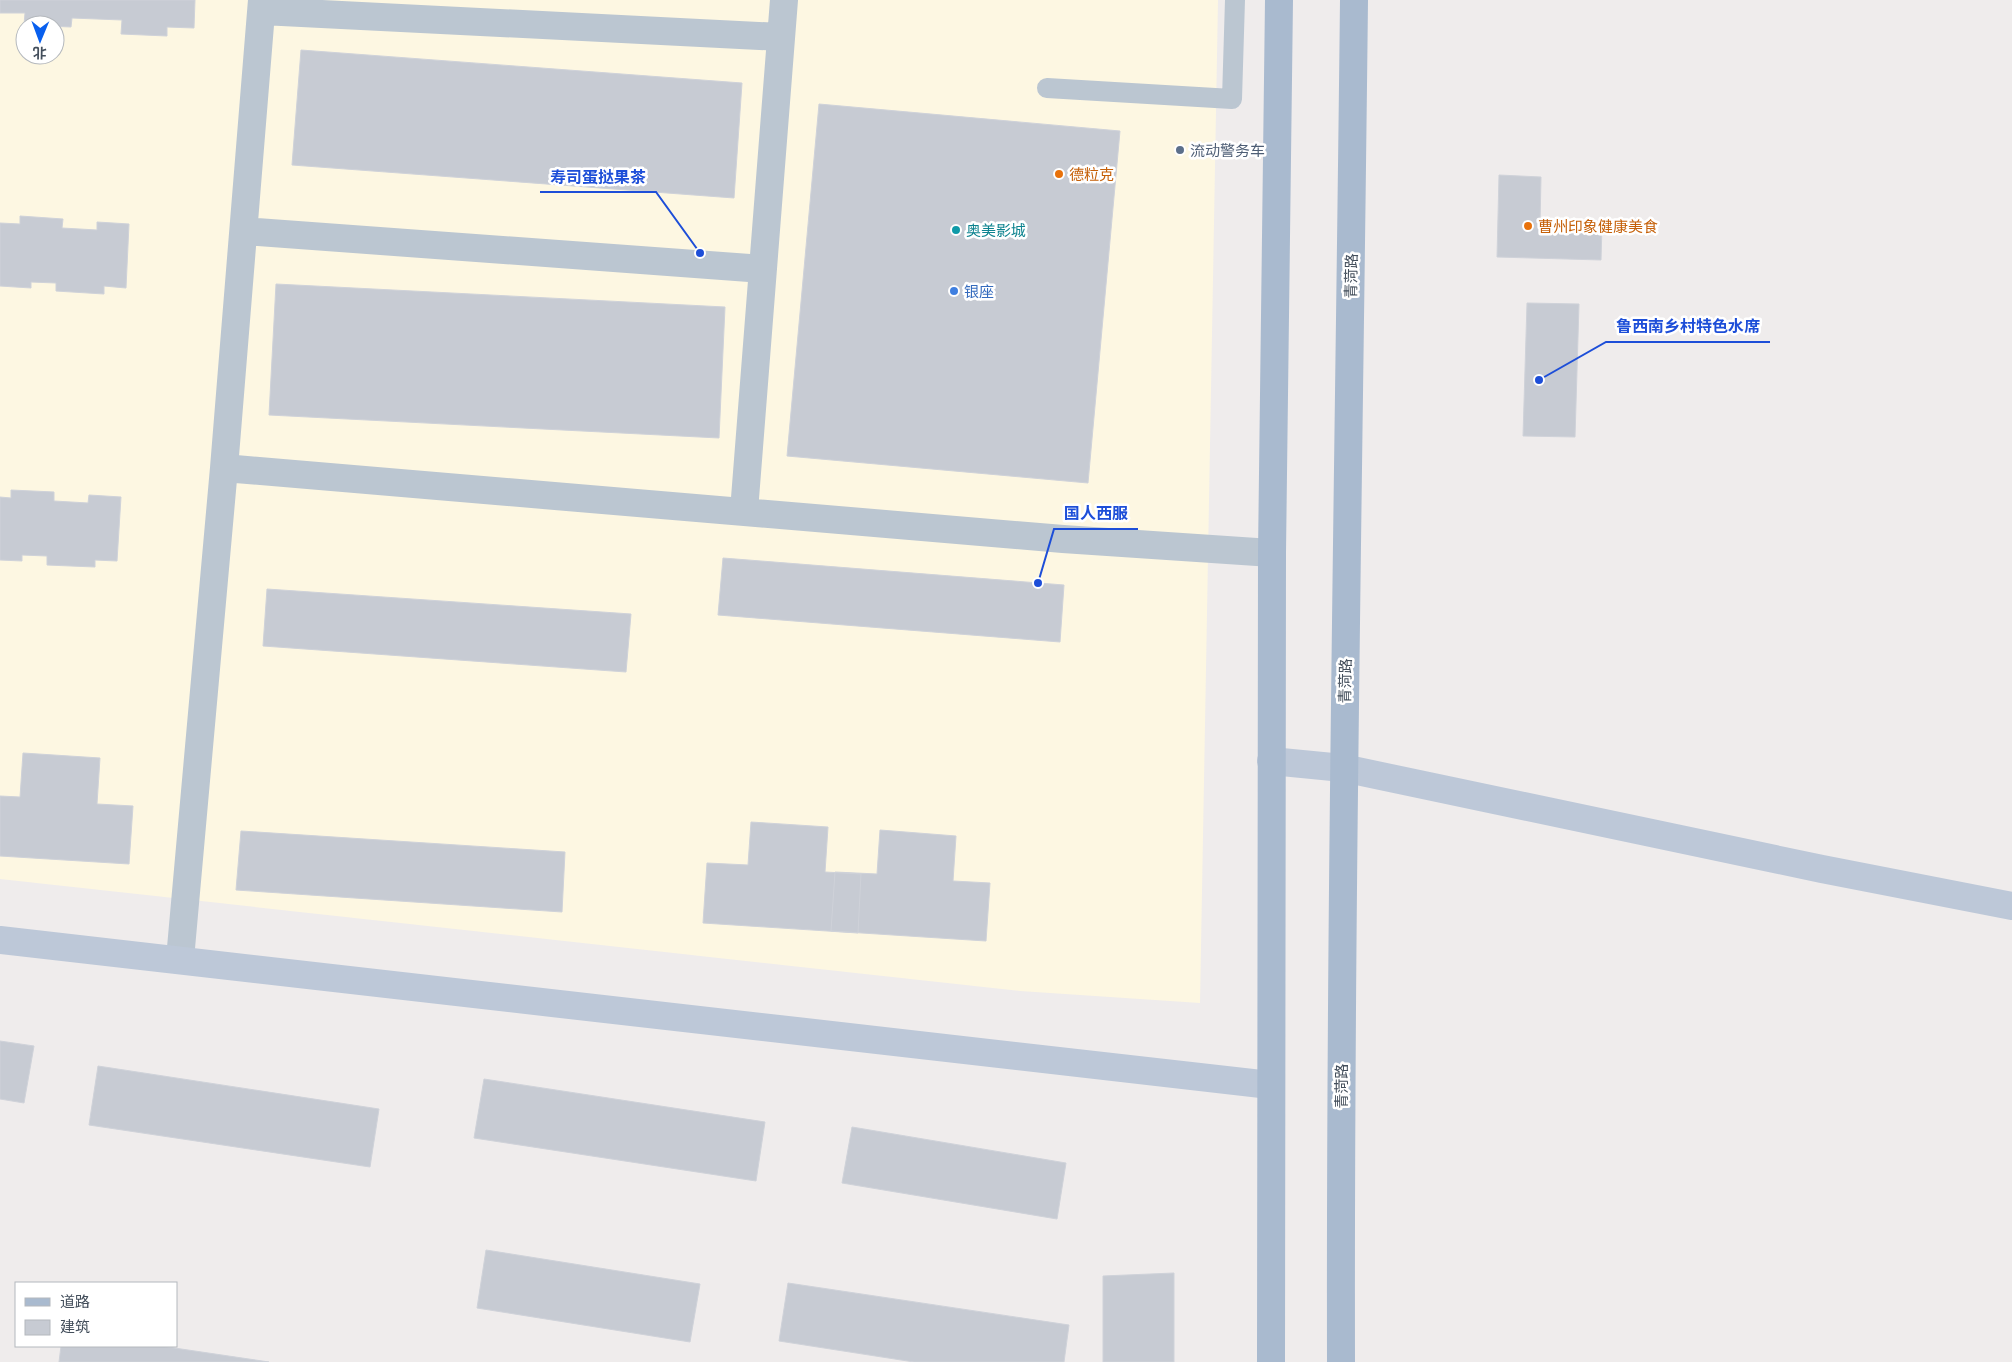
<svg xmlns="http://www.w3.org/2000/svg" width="2012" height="1362" font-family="Mulish,'Noto Sans SC',sans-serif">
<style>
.commercial{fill:#fdf7e2;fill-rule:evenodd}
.building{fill:#c7cbd3;stroke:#cfd2d9}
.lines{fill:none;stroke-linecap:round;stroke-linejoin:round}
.lane{stroke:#bbc6d1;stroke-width:20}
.street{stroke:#bbc6d1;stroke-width:28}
.secondary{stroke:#bdc8d8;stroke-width:28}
.primary{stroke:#a9bacf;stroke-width:28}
.service-dot{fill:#5c6f8a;stroke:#fff;stroke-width:2}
.food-dot{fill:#e8710a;stroke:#fff;stroke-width:2}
.culture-dot{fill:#0f9aa8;stroke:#fff;stroke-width:2}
.shop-dot{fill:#3f7fe0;stroke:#fff;stroke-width:2}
.labels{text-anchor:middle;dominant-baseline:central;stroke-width:5;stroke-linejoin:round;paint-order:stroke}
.service-label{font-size:15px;fill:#4e5e75;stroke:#fff;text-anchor:start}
.food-label{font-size:15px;fill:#c56008;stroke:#fff;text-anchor:start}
.culture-label{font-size:15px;fill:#0d838f;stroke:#fff;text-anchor:start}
.street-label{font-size:15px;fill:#434e5b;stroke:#fff}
.shop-label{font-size:15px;fill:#366cbe;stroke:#fff;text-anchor:start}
.leader{fill:none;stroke:#1d4ed8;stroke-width:2}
.callout-dot{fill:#1d4ed8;stroke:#fff;stroke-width:2}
.callout-label{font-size:16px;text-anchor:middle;font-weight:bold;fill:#1d4ed8;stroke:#fff;stroke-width:5;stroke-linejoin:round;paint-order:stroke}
</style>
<rect width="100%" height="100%" fill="#efecec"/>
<path class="commercial" d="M0,0H1218L1200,1003L1020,991L0,879ZM25,25H55V55H25Z"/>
<path class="building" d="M0,0H195L194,28L167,27V36L121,34L122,20L72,18L71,27L24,25L25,13H0Z
M301,50L742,83L734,198L292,165Z
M819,104L1120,131L1088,483L787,456Z
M1499,175L1541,177L1540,224L1602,226L1601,260L1497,257Z
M20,216L63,219L62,228L97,230V222L129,224L126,288L104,286V294L56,291V283L31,282V288L0,286V223L20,224Z
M276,284L725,307L719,438L269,415Z
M1527,303L1579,304L1575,437L1523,436Z
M11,490L54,492V501L88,503L89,495L121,497L117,561L95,560V567L47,565V556L22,555V561L0,560V497L11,498Z
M723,558L1064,585L1060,642L718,615Z
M267,589L631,614L626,672L263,646Z
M23,753L100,758L97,804L133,806L129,864L0,856V796L20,797Z
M751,822L828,827L825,872L861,874L858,933L703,923L707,863L748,865Z
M880,830L956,836L953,881L990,883L986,941L831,931L835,872L877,874Z
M241,831L565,852L562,912L236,890Z
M0,1041L34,1046L24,1103L0,1099Z
M98,1066L379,1109L370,1167L89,1125Z
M484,1079L765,1122L756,1181L474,1138Z
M852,1127L1066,1163L1057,1219L842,1183Z
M486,1250L700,1284L690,1342L477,1308Z
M1174,1273V1362H1103V1276Z
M788,1283L1069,1325L1064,1362H914L779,1341Z
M61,1346H161L269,1362H59Z"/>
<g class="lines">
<path class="lane" d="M1047,88L1232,99L1235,0"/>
<path class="street" d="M262,11L781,37
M244,231L763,269
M224,468L1063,539L1272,553
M744,511L784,0
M180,959L224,468L262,0"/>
<path class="secondary" d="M1271,761L1343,768L1822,869L2012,906
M0,940L1270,1085"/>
<path class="primary" d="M1271,1362L1272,553L1279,0
M1341,1362C1340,908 1349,454 1354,0"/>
</g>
<circle class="service-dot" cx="1180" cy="150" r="5"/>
<g class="food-dot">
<circle cx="1059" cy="174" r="5"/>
<circle cx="1528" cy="226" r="5"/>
</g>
<circle class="culture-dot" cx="956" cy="230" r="5"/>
<circle class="shop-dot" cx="954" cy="291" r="5"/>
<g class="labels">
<g class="service-label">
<text x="1190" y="150">流动警务车</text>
</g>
<g class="food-label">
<text x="1069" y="174">德粒克</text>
<text x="1538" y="226">曹州印象健康美食</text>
</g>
<g class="culture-label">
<text x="966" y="230">奥美影城</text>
</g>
<g class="street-label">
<text transform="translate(1351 276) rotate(-89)">青菏路</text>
<text transform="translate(1345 681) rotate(-89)">青菏路</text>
<text transform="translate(1341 1086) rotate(-90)">青菏路</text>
</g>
<g class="shop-label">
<text x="964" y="291">银座</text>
</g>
</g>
<path class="leader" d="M700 253L656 192H540M1539 380L1606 342H1770M1038 583L1054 529H1138"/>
<g class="callout-dot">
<circle cx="700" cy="253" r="5"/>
<circle cx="1539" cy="380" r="5"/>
<circle cx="1038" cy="583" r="5"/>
</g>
<g class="callout-label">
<text x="598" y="183">寿司蛋挞果茶</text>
<text x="1688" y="332">鲁西南乡村特色水席</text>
<text x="1096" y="519">国人西服</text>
</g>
<rect x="15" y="1282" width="162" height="65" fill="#ffffff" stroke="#b4b8bd"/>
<rect x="25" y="1298" width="25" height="8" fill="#a9bacf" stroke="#b4b8bd"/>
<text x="60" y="1307" font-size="15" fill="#434e5b">道路</text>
<rect x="25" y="1320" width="25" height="15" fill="#c7cbd3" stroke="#b4b8bd"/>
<text x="60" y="1332" font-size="15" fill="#434e5b">建筑</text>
<g transform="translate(40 40) rotate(181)"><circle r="24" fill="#ffffff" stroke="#b4b8bd"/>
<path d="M0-4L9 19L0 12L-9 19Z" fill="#085fee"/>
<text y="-8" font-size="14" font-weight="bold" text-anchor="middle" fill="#434e5b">北</text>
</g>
</svg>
